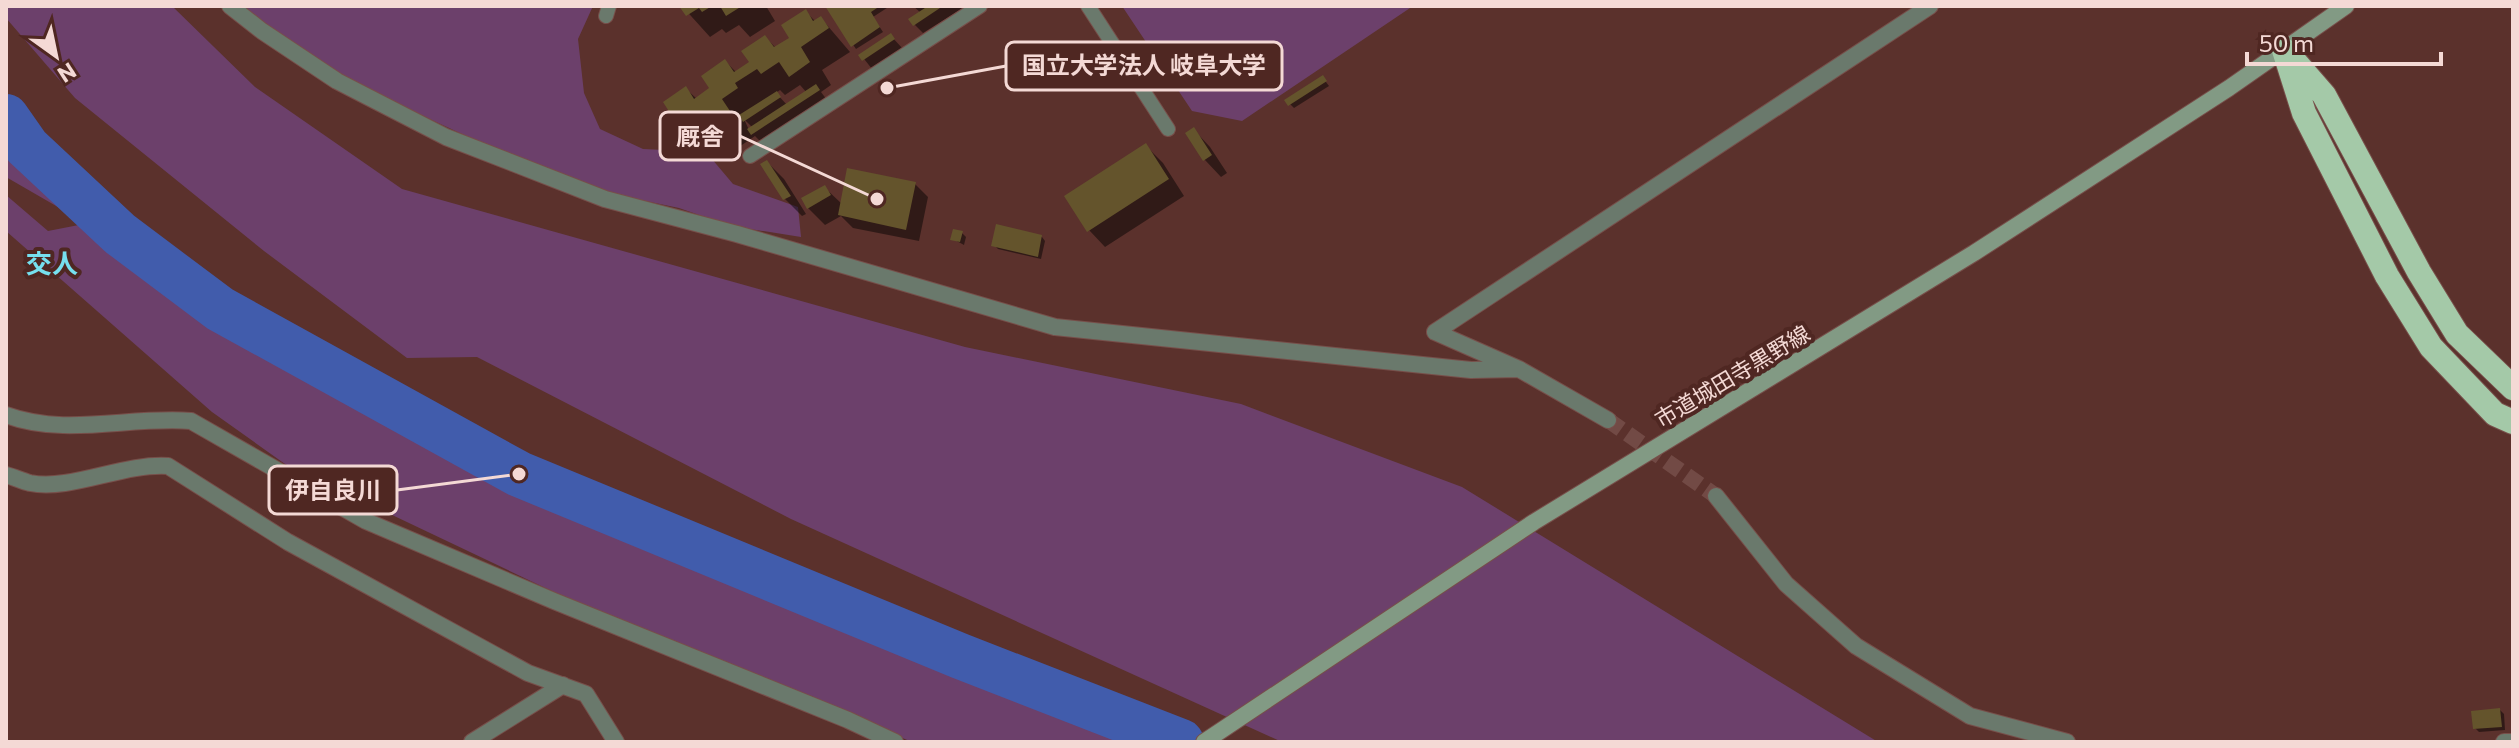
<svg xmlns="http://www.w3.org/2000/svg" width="2519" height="748" font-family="Commissioner,'Noto Sans JP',sans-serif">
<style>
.green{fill:#6c406b}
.shadow{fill:#0007;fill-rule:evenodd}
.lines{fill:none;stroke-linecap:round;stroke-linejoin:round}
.river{stroke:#415cac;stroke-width:46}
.building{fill:#64542c}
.street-tunnel{stroke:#724a45;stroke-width:16;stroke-dasharray:16 8;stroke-linecap:butt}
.lane-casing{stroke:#774f4a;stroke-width:16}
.street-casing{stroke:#774f4a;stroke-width:18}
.secondary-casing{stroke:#774f4a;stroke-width:18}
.highway-casing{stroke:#774f4a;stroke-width:26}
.lane{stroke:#6a796c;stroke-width:14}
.street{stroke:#6a796c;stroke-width:16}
.secondary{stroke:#829a84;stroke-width:16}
.highway{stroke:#a4c9a8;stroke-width:24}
.labels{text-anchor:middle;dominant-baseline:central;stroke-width:8;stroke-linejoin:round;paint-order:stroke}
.street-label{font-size:22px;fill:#f4d9d5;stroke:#4f2722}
.quarter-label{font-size:26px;font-weight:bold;fill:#76e0ef;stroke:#4f2722}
.leader{fill:none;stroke:#f4d9d5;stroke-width:3}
.callout-dot{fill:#f4d9d5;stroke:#4f2722;stroke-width:3}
.callout{fill:#4f2722;stroke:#f4d9d5;stroke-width:3}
.callout-label{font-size:24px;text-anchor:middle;font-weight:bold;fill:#f4d9d5}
</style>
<rect width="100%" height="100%" fill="#5b312c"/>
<path class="green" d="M6,6H172L255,87L402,189L965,347L1241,404L1462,487L1878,742H1282L791,519L477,357L407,358L264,251L75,98L6,18Z
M236,6H593L578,39L584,93L600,129L643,149L706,152L733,184L798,207L801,237L731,226L679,208L598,191L548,174L352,83Z
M1122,6H1413L1242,121L1192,111Z
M6,130L66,196L70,214L6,177Z
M6,195L48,231L89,223L210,318L358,404L880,637L997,681L1132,742H912L556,593L285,464L212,412L6,231Z"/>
<path class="shadow" d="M682,6H766L775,21L750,37L739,25L726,33L722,29L710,37Z
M827,6H890L873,17L883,32L856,49Z
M913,6H966L923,33L915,25L921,13Z
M805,11L816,22L821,18L850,52L822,70L831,85L821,92L827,100L761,142L755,136L733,151L732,155L719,137L703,148L700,144L690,150L668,128L686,89L697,99L712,89L725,61L737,73L752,63L765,37L776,48L792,38ZM800,85L807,93L788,106L776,93L780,90L785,95ZM744,119L753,128L749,130Z
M891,36L903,49L872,69L861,55Z
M1323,78L1329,86L1294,108L1290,104Z
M1194,130L1210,147L1227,173L1221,177L1205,160Z
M1146,146L1163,163L1184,196L1105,247L1089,230Z
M767,162L784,179L806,214L802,216L785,199Z
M915,184L928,197L919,241L853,228L841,216L825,225L808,208L824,187L842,204Z
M962,233L966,237L964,245L953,239Z
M1042,237L1045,241L1041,259L998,249L994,245Z
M2500,710L2504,714L2505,730L2479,732L2475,728Z"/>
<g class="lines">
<path class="river" d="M6,117L27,147L120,234L220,309L519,474L960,656L1181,742"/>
</g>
<path class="building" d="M679,6H712L702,12L699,8L686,16Z
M720,6H742L726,16Z
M825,6H880L871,12L880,27L851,47Z
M928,6H943L913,26L908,19Z
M806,9L813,21L821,16L829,28L801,47L810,62L789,77L779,62L761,74L757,69L735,83L738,88L722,99L732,114L709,130L698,114L679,127L677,122L667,129L660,120L670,113L663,102L686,86L694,99L709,88L701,76L725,59L734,72L749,62L741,51L765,35L774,47L789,38L781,25Z
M891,33L895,39L862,61L858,55Z
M1323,75L1327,81L1288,106L1284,100Z
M816,84L820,90L751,135L747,129Z
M777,91L781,97L743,122L739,115Z
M1194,127L1212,155L1203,161L1185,133Z
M1146,143L1169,179L1087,232L1064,196Z
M767,160L791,196L783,200L760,164Z
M847,168L916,182L906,230L838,215Z
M825,185L831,195L807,209L801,198Z
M996,224L1042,235L1038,257L991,246Z
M953,229L963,231L960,242L950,240Z
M2500,708L2502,727L2473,729L2471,711Z"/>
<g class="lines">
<path class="street-tunnel" d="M1608,420L1716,496"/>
<g class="lane-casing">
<path id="lane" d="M1088,6L1168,129
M606,16L609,6
M750,156L980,6"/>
</g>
<g class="street-casing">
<path id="street" d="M230,6L262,31L337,81L446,137L605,199L737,234L1055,327L1471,370L1519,369
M1435,332L1930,6
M1435,332L1519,369L1608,420
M6,415C66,437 129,416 191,421L366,521L554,601L848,720L895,742
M6,475C14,477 22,481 30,483C71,491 123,463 168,466L288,542L528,673L586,694L616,742
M1716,496L1786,584L1856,646L1970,716L2067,742
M472,742L563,685
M2504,742H2513"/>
</g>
<g class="secondary-casing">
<path id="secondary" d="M1204,742L1534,522L1974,253L2229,88L2346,6"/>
</g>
<g class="highway-casing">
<path id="highway" d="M2284,50L2304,113L2387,276L2431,347L2495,414L2513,422
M2291,57L2324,95L2419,272L2457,334L2513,388"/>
</g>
<use href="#lane" class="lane"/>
<use href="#street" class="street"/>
<use href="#secondary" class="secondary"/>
<use href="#highway" class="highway"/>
</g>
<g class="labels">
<g class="street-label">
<text transform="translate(1732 376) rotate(-31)">市道城田寺黒野線</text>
</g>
<g class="quarter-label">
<text x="52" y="262">交人</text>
</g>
</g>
<path class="leader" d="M887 88L1006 66M877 199L740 136M519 474L397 490"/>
<g class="callout-dot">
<circle cx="887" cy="88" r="8"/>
<circle cx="877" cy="199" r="8"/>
<circle cx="519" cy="474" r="8"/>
</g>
<g class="callout">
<rect x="1006" y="42" width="276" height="48" rx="8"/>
<rect x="660" y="112" width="80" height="48" rx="8"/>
<rect x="269" y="466" width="128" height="48" rx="8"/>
</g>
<g class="callout-label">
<text x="1144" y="74">国立大学法人 岐阜大学</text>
<text x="700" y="145">厩舎</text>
<text x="333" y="499">伊自良川</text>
</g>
<rect width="2519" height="748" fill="none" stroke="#f4d9d5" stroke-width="16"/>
<g transform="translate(56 56) rotate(147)" stroke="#4f2722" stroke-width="6" paint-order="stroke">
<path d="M0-6L14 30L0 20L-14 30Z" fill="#f4d9d5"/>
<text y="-12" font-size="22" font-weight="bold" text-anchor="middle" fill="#f4d9d5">N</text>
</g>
<path d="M2247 52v12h194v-12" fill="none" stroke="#f4d9d5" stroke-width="4"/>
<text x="2259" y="52" font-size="24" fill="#f4d9d5" stroke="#4f2722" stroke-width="6" paint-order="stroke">50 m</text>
</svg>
